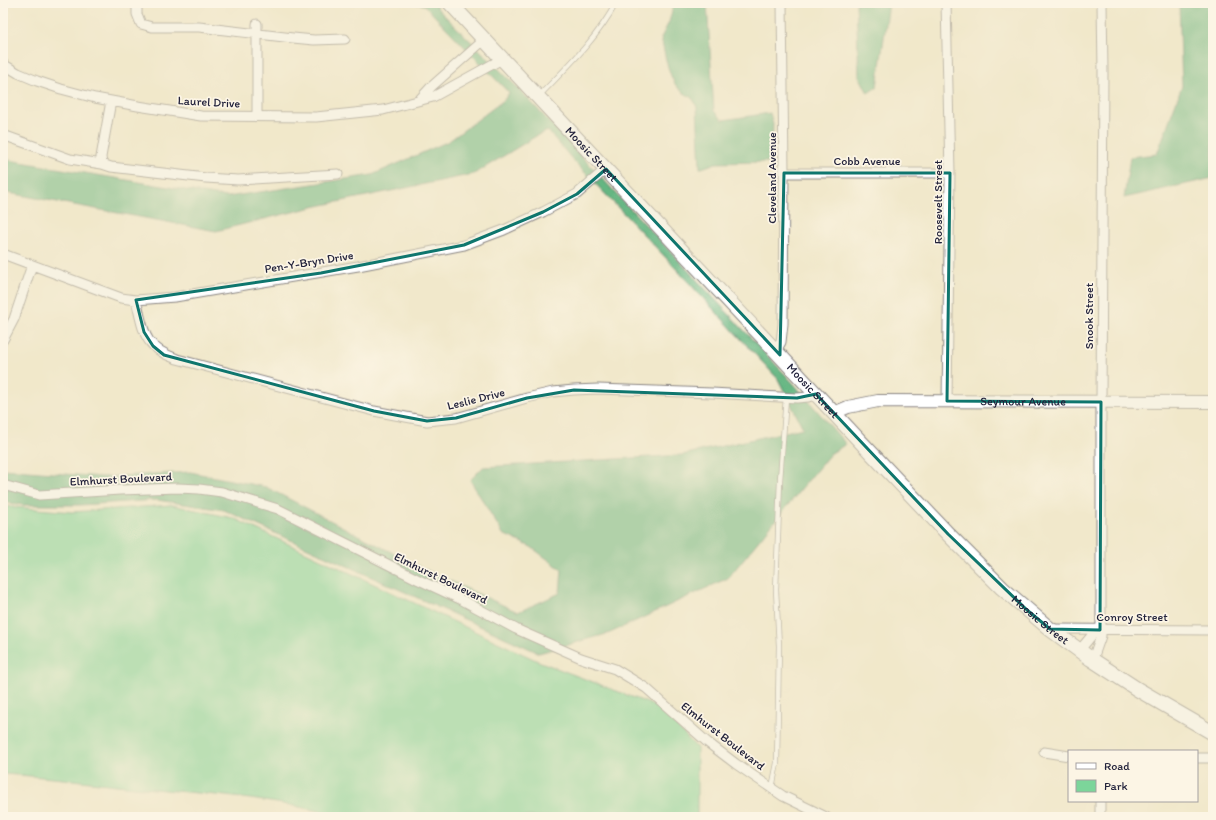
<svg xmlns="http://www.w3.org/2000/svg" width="1216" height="820" font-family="Itim,sans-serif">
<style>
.green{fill:#7cd59a;stroke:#4f7c6a}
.forest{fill:#65b682;stroke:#446c5e}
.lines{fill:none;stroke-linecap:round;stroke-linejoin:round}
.lane-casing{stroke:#8a8583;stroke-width:6}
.street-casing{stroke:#8a8583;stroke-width:11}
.secondary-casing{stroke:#8a8583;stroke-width:14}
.primary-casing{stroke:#8a8583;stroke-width:16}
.lane{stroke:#fff;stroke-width:4.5}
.street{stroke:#fff;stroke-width:9}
.secondary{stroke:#fff;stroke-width:12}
.primary{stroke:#fff;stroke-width:14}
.marked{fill:none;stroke:#0f766e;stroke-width:3;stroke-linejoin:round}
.labels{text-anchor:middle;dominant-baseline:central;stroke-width:3.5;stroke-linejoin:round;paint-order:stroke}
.street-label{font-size:12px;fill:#22223b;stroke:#fcf5e5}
</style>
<rect width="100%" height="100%" fill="#fcf5e5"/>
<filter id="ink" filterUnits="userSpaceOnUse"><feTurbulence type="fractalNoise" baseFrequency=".025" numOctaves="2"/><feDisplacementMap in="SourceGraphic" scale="8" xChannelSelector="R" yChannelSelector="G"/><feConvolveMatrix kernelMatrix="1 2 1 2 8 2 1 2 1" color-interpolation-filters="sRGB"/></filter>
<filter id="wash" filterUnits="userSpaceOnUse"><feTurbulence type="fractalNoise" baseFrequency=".012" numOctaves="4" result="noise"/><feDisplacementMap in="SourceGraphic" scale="16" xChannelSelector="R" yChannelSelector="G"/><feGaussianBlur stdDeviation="0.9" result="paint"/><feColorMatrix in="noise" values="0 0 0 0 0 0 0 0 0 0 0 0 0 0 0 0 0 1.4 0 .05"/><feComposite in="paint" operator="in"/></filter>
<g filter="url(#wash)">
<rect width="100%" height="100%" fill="#f1e8cb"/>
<path class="green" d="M172,505L233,518L538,661L658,707L697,748V817H343C280,800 219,795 154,789C104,784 54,777 3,774V506L72,512Z"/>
<path class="forest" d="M407,3H434L439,10L518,88L794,384L846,444L830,454L728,578L610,633L539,653L224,510L157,500L80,505H22L3,502V469L102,477L190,472L266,487L420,567L518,612L560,593L562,570L531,547L503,534L470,480L483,467L682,455L803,428L778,379L666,258L572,159L548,131L538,135L474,174L313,207L216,231L3,192V159L227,197L372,175L449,141L504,100L509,93L424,5Z
M674,3H707L714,111L723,120L770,113L773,124L772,157L768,162L716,163L702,168H700L697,108C693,94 687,97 678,88C669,79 664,51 661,38L669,22Z
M856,3H889L877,87L868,93L859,76Z
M1179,3H1213V178L1124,198L1130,157L1157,154L1182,86Z"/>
</g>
<g filter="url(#ink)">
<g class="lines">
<g class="lane-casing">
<path id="lane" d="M539,96C567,67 597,39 616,3
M772,788L777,763L779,646L776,590L780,480L786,397"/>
</g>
<g class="street-casing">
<path id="street" d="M137,3V14L141,24L152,27H199L293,38L314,40L345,39
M946,3L950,173L947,401
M3,64L18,73L37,81L61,89L95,98L138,106L201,116L316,117L383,110L433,97L502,59
M420,99L431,87L484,40
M111,101L101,157L102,164L111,167L206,178L238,180L338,174
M257,116V24
M3,135L70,159L102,164
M784,173H950
M3,254L121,298L136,300L175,297L358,266L464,245L504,230L543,212L577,194L606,169
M136,300C144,332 143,347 177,359L374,411L427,421L456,418L527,398L553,392L574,390L598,389L712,393L797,398L808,397L816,394
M3,340L14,319L32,265
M776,351L781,342L783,324L784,173L782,3
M3,485L39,495L120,490L178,488L199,489L222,492L278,509L419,580L462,600L516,629L581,658L615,669L646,688L707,742L736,764L783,796L826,817
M1051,629L1213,630
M1079,651L1093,634L1100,630
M1091,659L1095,653L1101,636V402L1103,71L1102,3
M1044,752L1069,756
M1197,758H1213
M1100,801V817"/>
</g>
<g class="secondary-casing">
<g id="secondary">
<path id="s1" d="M834,413L848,407L878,401L1213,402"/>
</g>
</g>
<g class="primary-casing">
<g id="primary">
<path id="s2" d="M450,3L859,440L948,534L1002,588L1050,629L1091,659L1137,689L1213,733"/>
</g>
</g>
<use href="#lane" class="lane"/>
<use href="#street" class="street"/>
<use href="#secondary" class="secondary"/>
<use href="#primary" class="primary"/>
</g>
</g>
<path d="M0 0H1216V820H0ZM606,169L780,355L784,173H950L947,401L1101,402L1100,630L1050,629L1027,610L948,534L816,394L797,398L574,390L527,398L456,418L427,421L374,411L164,355L153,346L144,332L136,300L321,273L464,245L543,212L577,194Z" fill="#f1e8cb" fill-opacity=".55" fill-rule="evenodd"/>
<path class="marked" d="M606,169L780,355L784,173H950L947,401L1101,402L1100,630L1050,629L1027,610L948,534L816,394L797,398L574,390L527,398L456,418L427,421L374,411L164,355L153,346L144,332L136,300L321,273L464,245L543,212L577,194Z"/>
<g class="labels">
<g class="street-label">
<text transform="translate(209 102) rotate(3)">Laurel Drive</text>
<text stroke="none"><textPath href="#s2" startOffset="207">Moosic Street</textPath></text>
<text x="867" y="161">Cobb Avenue</text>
<text transform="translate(772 178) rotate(-90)">Cleveland Avenue</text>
<text transform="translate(938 202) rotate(-90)">Roosevelt Street</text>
<text transform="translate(309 262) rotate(-9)">Pen-Y-Bryn Drive</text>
<text transform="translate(1089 316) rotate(-90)">Snook Street</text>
<text stroke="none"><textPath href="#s2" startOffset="531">Moosic Street</textPath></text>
<text transform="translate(476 399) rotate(-14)">Leslie Drive</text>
<text stroke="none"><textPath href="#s1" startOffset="191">Seymour Avenue</textPath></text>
<text transform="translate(121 479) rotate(-3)">Elmhurst Boulevard</text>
<text transform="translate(441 578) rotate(26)">Elmhurst Boulevard</text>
<text x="1132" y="617">Conroy Street</text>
<text stroke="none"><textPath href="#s2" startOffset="854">Moosic Street</textPath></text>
<text transform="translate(723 736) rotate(38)">Elmhurst Boulevard</text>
</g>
</g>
<rect width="1216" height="820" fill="none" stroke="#fcf5e5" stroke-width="16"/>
<rect x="1068" y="750" width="130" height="52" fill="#fcf5e5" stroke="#a5a1a1"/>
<rect x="1076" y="763" width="20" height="6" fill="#ffffff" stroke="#a5a1a1"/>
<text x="1104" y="770" font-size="12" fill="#22223b">Road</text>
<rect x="1076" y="780" width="20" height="12" fill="#7cd59a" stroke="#a5a1a1"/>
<text x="1104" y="790" font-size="12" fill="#22223b">Park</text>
</svg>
